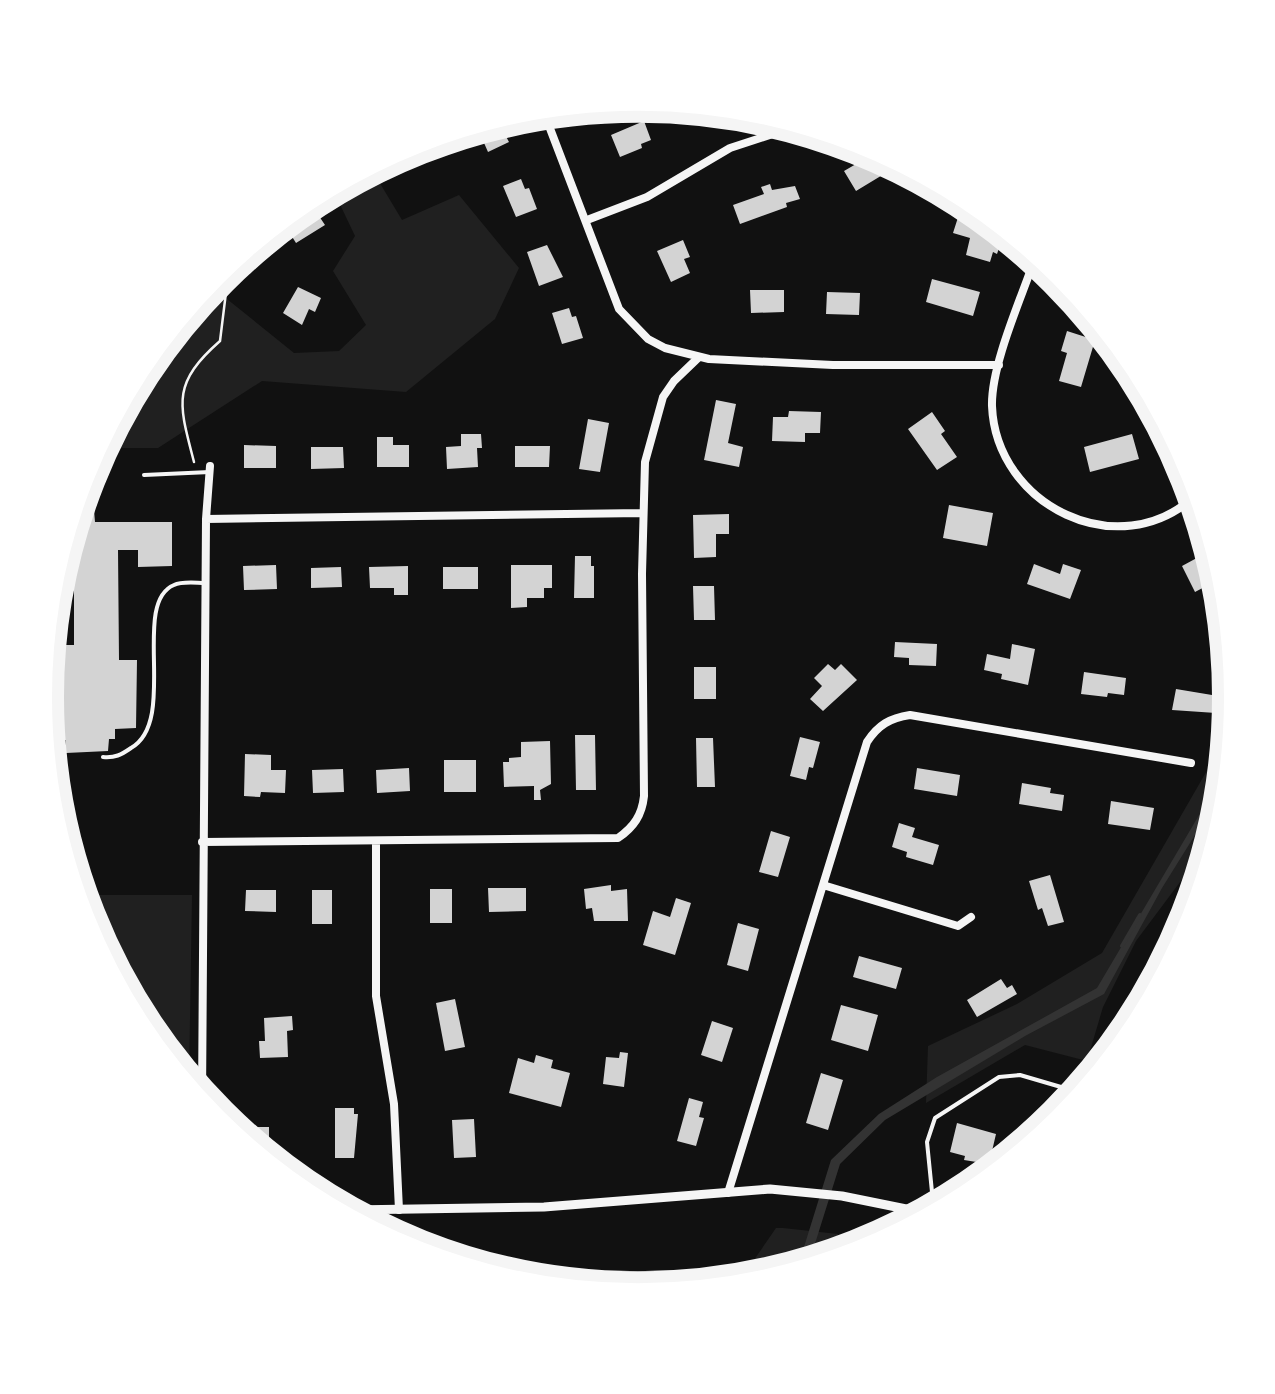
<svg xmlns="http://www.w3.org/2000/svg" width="1275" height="1394" font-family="'Titillium Web',sans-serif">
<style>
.green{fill:#202020}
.water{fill:#333}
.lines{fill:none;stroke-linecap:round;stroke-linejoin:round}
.stream{stroke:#333;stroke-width:4}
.building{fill:#d3d3d3}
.path{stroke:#f5f5f5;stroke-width:2.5}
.service{stroke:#f5f5f5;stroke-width:4}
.minor{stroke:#f5f5f5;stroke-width:8}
.tertiary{stroke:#f5f5f5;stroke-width:9}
.rim{fill:none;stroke:#f5f5f5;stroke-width:12}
</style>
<rect width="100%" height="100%" fill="#111"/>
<path class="green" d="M372,170L402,220L459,195L519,268L495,319L406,392L262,381L158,448H99L184,322L227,299L294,353L339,351L366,325L333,271L355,236L335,194Z
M1228,734L1204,850L1136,941L1103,1007L1087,1061L1025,1045L926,1103L928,1046L1017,1004L1102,953Z
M79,895H192L189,1081L85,925Z
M776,1228H783L838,1234L828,1257L745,1273Z"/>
<path class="water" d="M1218,783L1213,806L1162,888L1104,994L1025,1036L885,1120L840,1164L813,1250L803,1262L790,1264L804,1247L831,1160L879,1114L937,1077L1097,988Z"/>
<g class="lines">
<path class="stream" d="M1122,946L1140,915"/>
</g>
<path class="building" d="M644,121L651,140L641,144L642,148L620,157L611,135Z
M501,127L509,142L488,152L481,136L472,140L468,133Z
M875,153L890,161L894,168L856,191L844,171Z
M521,179L525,189L529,188L537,209L516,217L503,186Z
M770,184L772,190L795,186L800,199L786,203L787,207L740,224L733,205L764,194L761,187Z
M961,208L996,232L995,237L1002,239L997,254L993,252L990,262L966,255L970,238L953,233Z
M315,210L325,225L296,243L286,227Z
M683,240L690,257L684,259L690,273L671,282L657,251Z
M547,245L563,277L539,286L527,252Z
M932,279L980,292L973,316L926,302Z
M298,287L321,298L315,312L309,309L302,325L283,313Z
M750,290H784V312L751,313Z
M827,292L860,293L859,315L826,314Z
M569,308L572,317L576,316L583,338L562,344L552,313Z
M1067,331L1095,340L1081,387L1059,381L1067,353L1061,351Z
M716,400L736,404L728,443L743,447L739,467L704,460Z
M789,411L821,412L820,433H805V442L772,441L773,417H788Z
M932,412L945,431L941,434L957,457L937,470L908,429Z
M588,419L609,423L600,472L579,469Z
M461,434H481L482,448H477L478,467L447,469L446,447L461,446Z
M1132,434L1139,459L1090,472L1084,447Z
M377,437H393V445H409V467H377Z
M244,445L276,446V468H244Z
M515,446H550L549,467H515Z
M311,447H343L344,468L311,469Z
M949,505L993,513L987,546L943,538Z
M77,510H94L95,522H172V566L138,567V550H118L119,660H137L136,728L115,729V739H109L108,751L66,753V740H57V701H41L40,696L48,655H63V645H74V528Z
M729,514V534H716V557L694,558L693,515Z
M1206,553L1212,583L1195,592L1182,566Z
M575,556H591V566H594V598H574Z
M1034,564L1060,574L1063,564L1081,570L1070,599L1027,584Z
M276,565L277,589L244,590L243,566Z
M511,565H552V588H544V598H527V607L511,608Z
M408,566V595H394V588H370L369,567Z
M341,567L342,587L311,588V568Z
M443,567H478V589H443Z
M693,586H714L715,620H694Z
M895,642L937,644L936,666L909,665V658L894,657Z
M1012,644L1035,649L1028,685L1001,679L1002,674L984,670L987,654L1010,659Z
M828,664L835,670L841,664L857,680L823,711L810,699L822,686L814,678Z
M694,667H716V699H694Z
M1084,672L1126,678L1124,695L1108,693L1107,697L1081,694Z
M1176,689L1218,696L1216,713L1172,710Z
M575,735H595L596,790H576Z
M800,737L820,742L813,768L809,767L806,780L790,776Z
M696,738H713L715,787H697Z
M550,741L551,784L540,790L541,800H534V786L504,787L503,762H509V758L521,757V742Z
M245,754L271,755V770H286L285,793L261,792L260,797L244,796Z
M444,760H476V792H444Z
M409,768L410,791L377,793L376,770Z
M917,768L960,775L957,796L914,789Z
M343,769L344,792L313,793L312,770Z
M1022,783L1051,788L1050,793L1064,795L1062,811L1019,804Z
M1111,801L1154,808L1150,830L1108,824Z
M899,823L915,828L912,837L939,845L933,865L906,857L907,852L892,847Z
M771,831L790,837L778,877L759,872Z
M1050,875L1064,922L1048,926L1042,908L1038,910L1029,881Z
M611,885V891L627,889L628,921H594L592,908L586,909L584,889Z
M488,888H526V911L489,912Z
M430,889H452V923H430Z
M246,890H276V912L245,911Z
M312,890H332V924H312Z
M676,898L691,903L675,955L643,945L653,911L670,917Z
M738,923L759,929L748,971L727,965Z
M859,956L902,968L896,989L853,977Z
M1001,979L1007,988L1012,985L1017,994L977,1017L967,1000Z
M455,999L465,1047L445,1051L436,1003Z
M841,1005L878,1015L868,1051L831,1040Z
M292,1016L293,1030L287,1031L288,1057L260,1058L259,1041H265L264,1018Z
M712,1021L733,1028L722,1062L701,1055Z
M620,1052L628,1053L624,1087L603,1084L606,1057L619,1058Z
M536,1055L553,1060L551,1068L570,1073L561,1107L509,1093L518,1058L534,1063Z
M821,1073L843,1080L828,1130L806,1123Z
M689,1098L703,1102L699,1117L704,1118L696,1146L677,1141Z
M335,1108H354V1114H358L354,1158H335Z
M474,1119L476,1157L454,1158L452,1120Z
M957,1123L996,1134L989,1164L964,1160L965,1156L950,1152Z
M254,1127H269V1156L254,1145Z"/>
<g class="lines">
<path class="path" d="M194,462C179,404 171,384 220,341L228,276"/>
<path class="service" d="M144,475L210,472
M103,757C115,758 121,755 131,748C179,721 130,603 174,585C182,581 196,583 205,583
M1129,1017L1133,998
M928,1208L932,1192L927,1142L935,1118L999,1077L1020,1075L1061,1087L1050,1126"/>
<path class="minor" d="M546,118L619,309L648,339L665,348L709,359L833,365H999
M587,220L647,197L730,148L788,129
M1035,258C1021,299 991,365 992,406C996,506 1119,566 1195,496
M230,264L248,270
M206,519L643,513
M202,842L618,838C634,827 642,815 644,796L642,574L645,462L663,397L674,381L699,357
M376,842V996L394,1104L399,1210
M823,885L958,926L971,917
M202,1101L206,519L210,466
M728,1193L867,742C878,725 890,718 910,715L1191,763"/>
<path class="tertiary" d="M350,1210L544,1207L770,1189L842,1196L921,1212"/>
</g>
<path d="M0 0H1275V1394H0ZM58 697a580 580 0 1 1 1160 0a580 580 0 1 1-1160 0Z" fill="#fff" fill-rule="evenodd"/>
<path class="rim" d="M58 697a580 580 0 1 1 1160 0a580 580 0 1 1-1160 0Z"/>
</svg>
